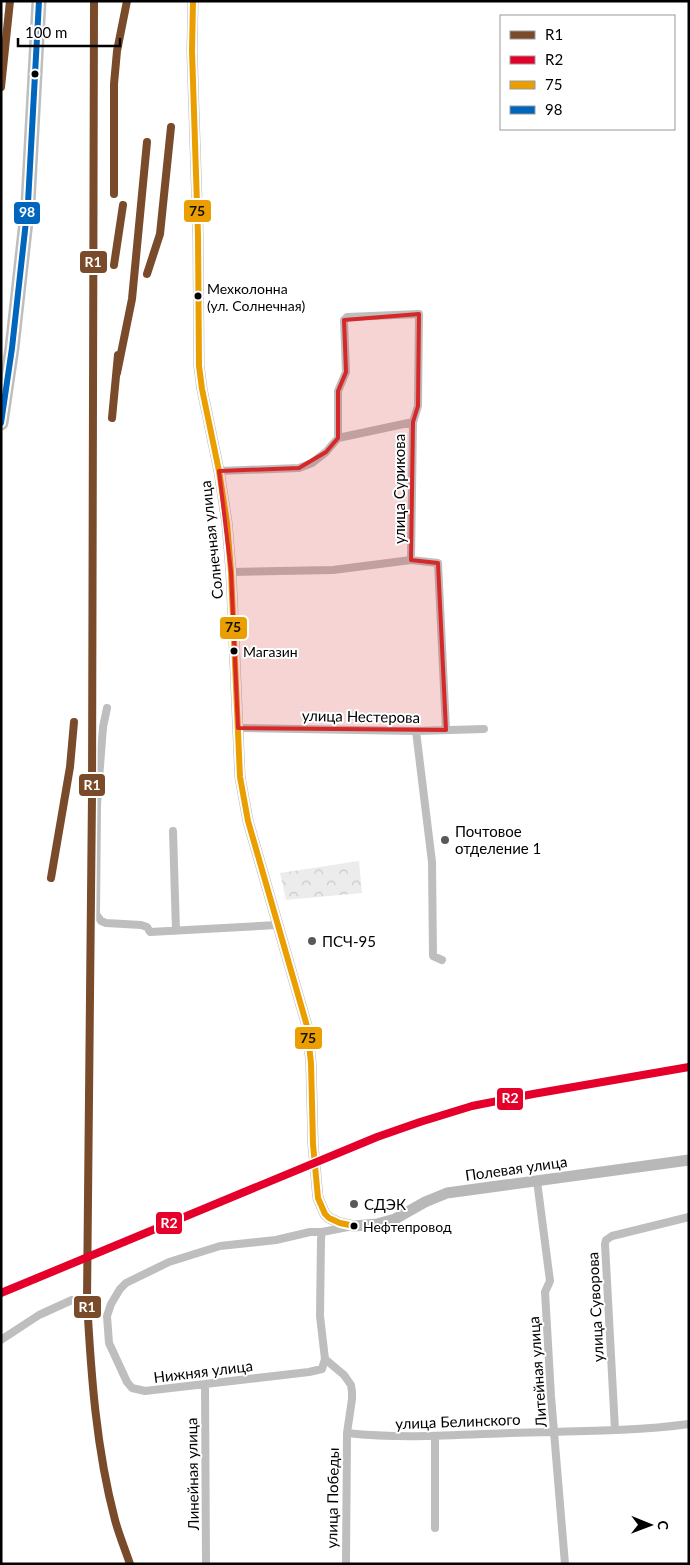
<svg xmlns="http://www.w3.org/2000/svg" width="690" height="1565" font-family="Lato,sans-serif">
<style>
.forest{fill:url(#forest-crowns)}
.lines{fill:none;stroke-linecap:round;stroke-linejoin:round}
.street{stroke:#bebebe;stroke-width:8}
.secondary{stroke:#b8b8b8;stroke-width:11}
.highway{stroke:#bebebe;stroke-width:15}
.bus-1-casing{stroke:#fff;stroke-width:10}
.bus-2-casing{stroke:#fff;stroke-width:10}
.bus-1{stroke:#eb9e00;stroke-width:6}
.bus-2{stroke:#0065bd;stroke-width:6}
.rail-1-casing{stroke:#fff;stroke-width:11}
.rail-2-casing{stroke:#fff;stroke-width:11}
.rail-1{stroke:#7a4b2a;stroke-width:8}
.rail-2{stroke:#e4002b;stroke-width:8}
.marked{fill:#d62828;fill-opacity:0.2;stroke:#d62828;stroke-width:4;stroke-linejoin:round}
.bus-dot{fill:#000;stroke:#fff;stroke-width:2}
.poi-dot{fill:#595959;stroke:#fff;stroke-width:2}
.labels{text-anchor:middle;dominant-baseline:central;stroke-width:4;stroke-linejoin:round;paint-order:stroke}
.bus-label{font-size:14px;fill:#000;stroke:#fff;text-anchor:start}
.street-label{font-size:15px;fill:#000;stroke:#fff}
.poi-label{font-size:15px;fill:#000;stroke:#fff;text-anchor:start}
.line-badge{stroke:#fff;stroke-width:2}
.badge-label{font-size:14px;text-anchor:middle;font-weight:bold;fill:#fff}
.pale-badge-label{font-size:14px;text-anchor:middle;font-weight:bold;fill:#111}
</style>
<defs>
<pattern id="forest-crowns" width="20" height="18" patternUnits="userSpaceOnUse" patternTransform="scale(1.25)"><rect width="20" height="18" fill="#ececec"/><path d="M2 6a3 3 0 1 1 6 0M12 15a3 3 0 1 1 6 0" fill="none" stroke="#c9c9c9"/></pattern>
</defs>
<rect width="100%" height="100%" fill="#fff"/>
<path class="forest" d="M359,861L362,893L286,900L280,873Z"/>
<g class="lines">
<path class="street" d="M338,438V391L346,372L344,320L347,317L419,314L418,406L413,422L411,560L438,563L446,730
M219,471L299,468L312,463L326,452L338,438L413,422
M231,572L333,570L411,560
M107,708L103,727L97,805L96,914L101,921L106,923L141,925L147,927L150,932L277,925
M238,728L416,731L484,729
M416,731L432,862L433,956L442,960
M173,831L176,931
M537,1181L550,1281L545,1292L551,1396L565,1564
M322,1232H310L276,1240L220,1246L169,1262L126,1283L120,1289L111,1304L107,1316L109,1343L127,1382L132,1388L145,1391L309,1372L322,1369L325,1359
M1,1340L39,1315L72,1300
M205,1384L206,1564
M615,1430L605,1244L606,1240L612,1236L689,1217
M347,1433C402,1439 456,1435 510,1433C570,1431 630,1432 689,1424
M435,1528V1437
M346,1564L347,1433L352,1399V1392L351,1385L344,1375L325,1359L320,1316L321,1239L322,1232L348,1227"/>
<path class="secondary" d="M193,1L192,51L198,235L199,366L202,389L219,471L227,523L231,572L240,777L248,821L307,1026L311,1063L313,1144L318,1198L325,1214L329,1218L340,1223L354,1226L377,1224L395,1219L425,1202L447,1193L689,1160"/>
<path class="highway" d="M1,423L12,348L28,203L39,1"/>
<g class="bus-1-casing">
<path id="bus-1" d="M193,1L192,51L198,235L199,366L202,389L219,471L227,523L231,572L240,777L248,821L307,1026L311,1063L313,1144L318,1198L325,1214L329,1218L340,1223L354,1226"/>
</g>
<g class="bus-2-casing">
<path id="bus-2" d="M1,423L12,348L28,203L39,1"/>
</g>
<use href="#bus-1" class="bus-1"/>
<use href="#bus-2" class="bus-2"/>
<g class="rail-1-casing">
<path id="rail-1" d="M94,1L92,795L87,1300C91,1374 96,1448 115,1520C119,1535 125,1549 130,1564
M1,87L10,1
M114,194V84L117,51L127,1
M114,265L123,205
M147,274L160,234L171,127
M117,373L132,299L147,142
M112,418L118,355
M51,878L70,767L74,722"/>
</g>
<g class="rail-2-casing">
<path id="rail-2" d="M1,1293L377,1137L420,1122L472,1106L533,1094L689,1067"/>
</g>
<use href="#rail-1" class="rail-1"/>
<use href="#rail-2" class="rail-2"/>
</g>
<path class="marked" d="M419,314L418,406L413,422L411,560L438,563L446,730L238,728L231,572L219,471L299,468L326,452L338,438V391L346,372L344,320Z"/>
<g class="bus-dot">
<circle cx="35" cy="74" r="4.5"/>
<circle cx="198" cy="296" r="4.5"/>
<circle cx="234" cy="651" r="4.5"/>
<circle cx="354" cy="1226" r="4.5"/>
</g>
<g class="poi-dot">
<circle cx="445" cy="840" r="5"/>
<circle cx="312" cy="941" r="5"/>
<circle cx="354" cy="1204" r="5"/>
</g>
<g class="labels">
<g class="bus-label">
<text x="207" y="288">Мехколонна<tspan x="207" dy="17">(ул. Солнечная)</tspan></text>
<text x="243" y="651">Магазин</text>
<text x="363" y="1226">Нефтепровод</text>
</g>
<g class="street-label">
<text transform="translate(399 489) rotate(-90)">улица Сурикова</text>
<text transform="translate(211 540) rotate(-96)">Солнечная улица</text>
<text transform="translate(361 716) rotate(1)">улица Нестерова</text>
<text transform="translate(516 1168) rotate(-8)">Полевая улица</text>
<text transform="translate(595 1307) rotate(-93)">улица Суворова</text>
<text transform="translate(203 1371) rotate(-7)">Нижняя улица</text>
<text transform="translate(537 1372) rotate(-94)">Литейная улица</text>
<text transform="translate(458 1421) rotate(-2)">улица Белинского</text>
<text transform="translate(192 1474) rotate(-91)">Линейная улица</text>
<text transform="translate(332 1498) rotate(-89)">улица Победы</text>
</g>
<g class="poi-label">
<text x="455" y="831">Почтовое<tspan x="455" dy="17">отделение 1</tspan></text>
<text x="322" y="941">ПСЧ-95</text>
<text x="364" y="1204">СДЭК</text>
</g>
</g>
<g class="line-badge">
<rect x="183" y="199" width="29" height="24" rx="5" fill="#eb9e00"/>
<rect x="13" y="201" width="28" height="24" rx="5" fill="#0065bd"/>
<rect x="79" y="250" width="29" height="24" rx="5" fill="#7a4b2a"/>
<rect x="219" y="616" width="29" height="24" rx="5" fill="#eb9e00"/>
<rect x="78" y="773" width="28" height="24" rx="5" fill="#7a4b2a"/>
<rect x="294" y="1026" width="29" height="24" rx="5" fill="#eb9e00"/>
<rect x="496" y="1087" width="28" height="24" rx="5" fill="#e4002b"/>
<rect x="155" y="1211" width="28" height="24" rx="5" fill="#e4002b"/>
<rect x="73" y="1295" width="29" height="24" rx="5" fill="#7a4b2a"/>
</g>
<g class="badge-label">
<text x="27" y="217">98</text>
<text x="93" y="267">R1</text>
<text x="92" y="790">R1</text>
<text x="510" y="1103">R2</text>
<text x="169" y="1228">R2</text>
<text x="87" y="1312">R1</text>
</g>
<g class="pale-badge-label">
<text x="197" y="216">75</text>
<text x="233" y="632">75</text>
<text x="308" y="1043">75</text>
</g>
<rect width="690" height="1565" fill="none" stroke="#000000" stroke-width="5"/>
<rect x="500" y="15" width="175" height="115" fill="#ffffff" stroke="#999999"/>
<rect x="510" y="31" width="25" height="8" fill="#7a4b2a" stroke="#999999"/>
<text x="545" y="40" font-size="15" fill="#000000">R1</text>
<rect x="510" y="56" width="25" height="8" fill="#e4002b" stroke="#999999"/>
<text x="545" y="65" font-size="15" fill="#000000">R2</text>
<rect x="510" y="81" width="25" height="8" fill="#eb9e00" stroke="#999999"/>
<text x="545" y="90" font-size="15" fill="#000000">75</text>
<rect x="510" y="106" width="25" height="8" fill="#0065bd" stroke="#999999"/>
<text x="545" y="115" font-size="15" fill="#000000">98</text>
<g transform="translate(650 1525) rotate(91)" stroke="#ffffff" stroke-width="4" paint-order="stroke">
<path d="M0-4L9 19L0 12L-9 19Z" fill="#000000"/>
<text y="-8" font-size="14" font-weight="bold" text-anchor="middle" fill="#000000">С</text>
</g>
<path d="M18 38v8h102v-8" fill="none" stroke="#000000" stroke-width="2.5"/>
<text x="25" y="38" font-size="15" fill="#000000" stroke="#ffffff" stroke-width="4" paint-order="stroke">100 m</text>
</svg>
